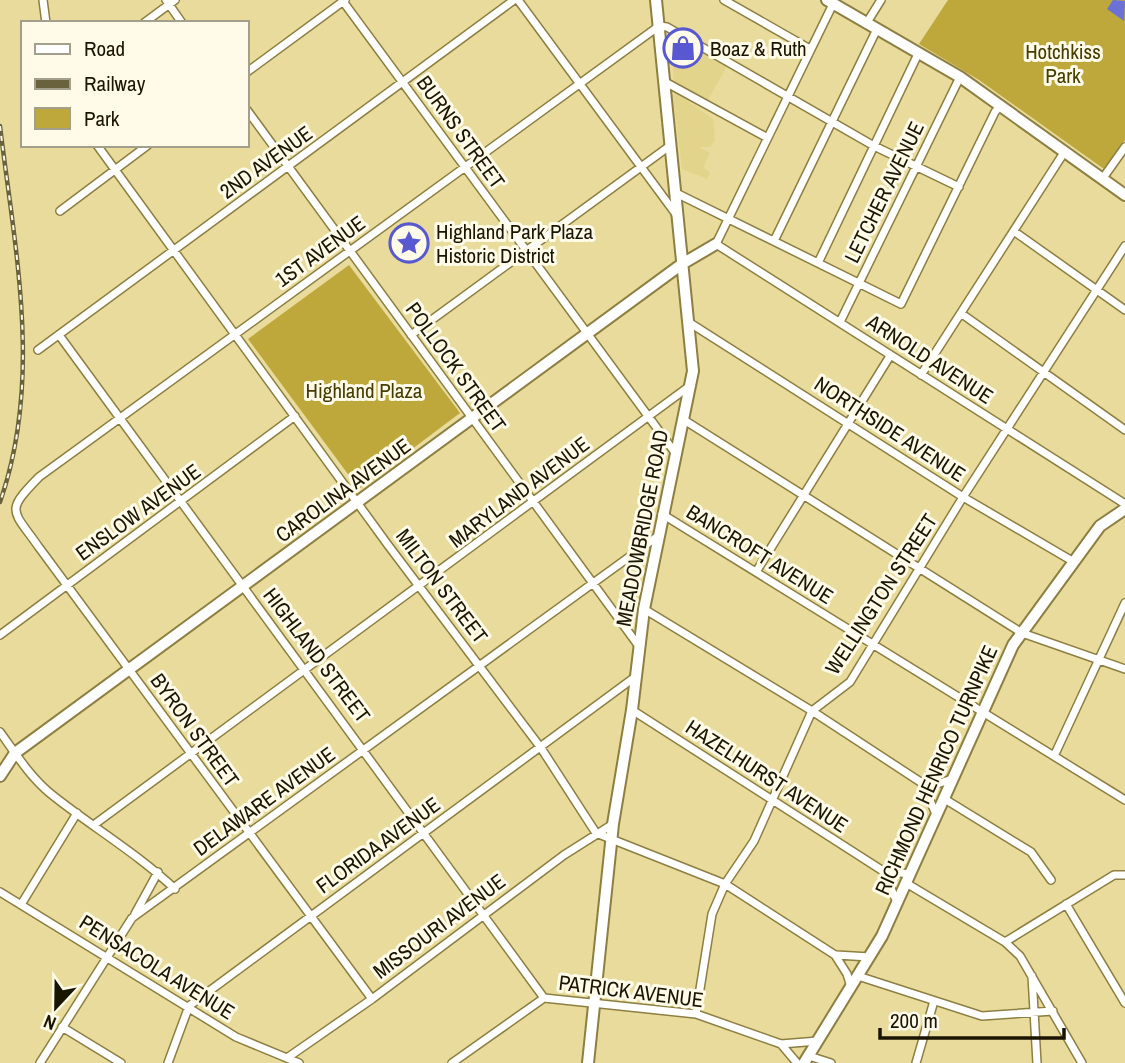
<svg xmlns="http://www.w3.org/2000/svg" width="1125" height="1063" font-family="'Archivo Narrow',sans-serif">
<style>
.built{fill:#e3d48b}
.green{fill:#bea83c}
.water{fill:#6b71d5}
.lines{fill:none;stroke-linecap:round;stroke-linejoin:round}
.street-casing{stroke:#8c7f41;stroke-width:10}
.secondary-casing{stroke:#8c7f41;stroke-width:14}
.street{stroke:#fff;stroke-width:7}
.secondary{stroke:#fff;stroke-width:10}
.rail-casing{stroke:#6a623c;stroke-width:4.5}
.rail{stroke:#fffbe8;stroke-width:2;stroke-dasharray:5;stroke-linecap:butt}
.labels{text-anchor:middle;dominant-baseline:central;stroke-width:6;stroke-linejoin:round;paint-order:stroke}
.poi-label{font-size:21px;fill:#1a1500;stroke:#fffbe8;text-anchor:start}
.park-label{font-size:21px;fill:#463c02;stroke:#fffbe8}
.street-label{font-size:21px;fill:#1a1500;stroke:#fffbe8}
</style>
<rect width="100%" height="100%" fill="#e8db9b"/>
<path class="built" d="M673,34L727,66L707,101L674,82L670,37Z
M678,94L713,119L715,139L710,147H699L710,153L703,167L710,173L707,179L682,169L673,95Z"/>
<path class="green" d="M948,0H1125V140L1104,169L979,80L919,44Z
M349,265L460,413L359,489L248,339Z"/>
<path class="water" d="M1113,0L1125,1L1124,21L1107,9Z"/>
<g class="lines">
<g class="street-casing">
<path id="street" d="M43,0L46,23
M166,0L182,23
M342,0L676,454
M518,0L678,217
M724,0L810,49
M833,4L716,244L1125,504
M144,23L175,0
M866,24L881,0
M247,72L345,0
M667,83L766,137
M247,110L638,645
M97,145L388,545L541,748L596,833L725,884L835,955L847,974L851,987
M1103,178L1125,147
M676,193L901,304L995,112L1001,105
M60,211L148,145
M1015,232L1125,310
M774,241L877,29
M818,263L918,54
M962,314L1125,430
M840,322L960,77
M690,323L963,497L1074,562
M59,335L544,998
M411,335L671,145
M38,350L514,0
M921,375L1065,151
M684,420L1022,633L1125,669
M662,514L1125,800
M756,572L890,356
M644,609L812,711L922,783L936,814
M0,635L295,416
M632,710L883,871L910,874
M0,732C16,754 30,777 51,794C92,827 137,853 175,889
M1055,754L1125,603
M922,783L937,784L952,779
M943,798L1031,852L1051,880
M95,824L691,385
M883,871L897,902
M906,883L1005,942L1020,956L1082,1063
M0,892L236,1037L299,1063
M22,903L77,813
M1066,904L1125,1003
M135,914L158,872
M1005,942L1114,875H1125
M836,955L870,957
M858,976L982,1016L1053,1011
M1032,976L1037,1063
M372,999L38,546C12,509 5,512 39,477L659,26L667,27L874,146L959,187
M696,1014L712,914L725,884L754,841L812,711L850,682L963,497L1125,246
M62,1027L121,1063
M781,1044L797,1063
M809,1056L831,1063
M287,1058L372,999L564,855L613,824
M40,1063L132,918L658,536
M168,1063L189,1006L635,677
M452,1063L544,998L696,1014L781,1044L818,1041
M916,1063L934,1001"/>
</g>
<g class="secondary-casing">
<path id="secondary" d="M827,0L960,77L1125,195
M0,776L15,753L682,264L716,244
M588,1063L613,824L632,710L644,609L693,371L656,0
M804,1063L882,936L1013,645L1100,526L1125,509"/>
</g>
<use href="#street" class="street"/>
<use href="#secondary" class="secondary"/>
<g class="rail-casing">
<path id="rail" d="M0,126C15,251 43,379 0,502"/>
</g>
<use href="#rail" class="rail"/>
</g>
<defs>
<g id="shop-ring" transform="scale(2.0125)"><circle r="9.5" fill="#fffbe8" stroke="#5859d1" stroke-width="1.5"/><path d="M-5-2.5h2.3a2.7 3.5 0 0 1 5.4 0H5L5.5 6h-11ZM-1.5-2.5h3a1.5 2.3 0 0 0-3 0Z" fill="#5859d1"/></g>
<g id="sight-ring" transform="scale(2.0125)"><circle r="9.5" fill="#fffbe8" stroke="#5859d1" stroke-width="1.5"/><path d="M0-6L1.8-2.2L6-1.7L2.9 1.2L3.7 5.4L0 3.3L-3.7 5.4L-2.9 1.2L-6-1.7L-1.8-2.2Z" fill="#5859d1"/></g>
</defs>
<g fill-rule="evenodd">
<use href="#shop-ring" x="683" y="48"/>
<use href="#sight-ring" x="409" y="243"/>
</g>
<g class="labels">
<g class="poi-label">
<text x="710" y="48">Boaz &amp; Ruth</text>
<text x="436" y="231">Highland Park Plaza<tspan x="436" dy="24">Historic District</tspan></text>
</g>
<g class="park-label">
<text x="1063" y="51">Hotchkiss<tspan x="1063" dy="24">Park</tspan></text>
<text x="364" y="390">Highland Plaza</text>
</g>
<g class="street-label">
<text transform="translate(461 132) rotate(54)">BURNS STREET</text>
<text transform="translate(266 162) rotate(-36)">2ND AVENUE</text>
<text transform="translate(884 192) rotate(-64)">LETCHER AVENUE</text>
<text transform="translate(320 251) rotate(-36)">1ST AVENUE</text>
<text transform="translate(930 359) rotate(33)">ARNOLD AVENUE</text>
<text transform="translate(456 367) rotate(54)">POLLOCK STREET</text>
<text transform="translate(890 429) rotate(33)">NORTHSIDE AVENUE</text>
<text transform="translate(343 490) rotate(-36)">CAROLINA AVENUE</text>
<text transform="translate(519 492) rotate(-37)">MARYLAND AVENUE</text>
<text transform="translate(138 512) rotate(-36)">ENSLOW AVENUE</text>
<text transform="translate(642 528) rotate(-79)">MEADOWBRIDGE ROAD</text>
<text transform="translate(760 554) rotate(32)">BANCROFT AVENUE</text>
<text transform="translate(442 586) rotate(53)">MILTON STREET</text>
<text transform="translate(881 594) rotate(-57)">WELLINGTON STREET</text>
<text transform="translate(317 655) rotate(53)">HIGHLAND STREET</text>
<text transform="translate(195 730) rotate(54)">BYRON STREET</text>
<text transform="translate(936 770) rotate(-66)">RICHMOND HENRICO TURNPIKE</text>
<text transform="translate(767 776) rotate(33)">HAZELHURST AVENUE</text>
<text transform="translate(264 801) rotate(-36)">DELAWARE AVENUE</text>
<text transform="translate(378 845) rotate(-36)">FLORIDA AVENUE</text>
<text transform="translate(439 926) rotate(-37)">MISSOURI AVENUE</text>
<text transform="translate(157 967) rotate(32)">PENSACOLA AVENUE</text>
<text transform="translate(631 991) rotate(7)">PATRICK AVENUE</text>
</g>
</g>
<rect x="21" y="21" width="228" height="126" fill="#fffbe8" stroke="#a39f8b" stroke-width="2"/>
<rect x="35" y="44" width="35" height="10" fill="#ffffff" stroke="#a39f8b" stroke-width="2"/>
<text x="84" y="56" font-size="21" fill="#1a1500">Road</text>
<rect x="35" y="79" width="35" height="10" fill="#6a623c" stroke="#a39f8b" stroke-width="2"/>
<text x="84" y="91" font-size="21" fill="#1a1500">Railway</text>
<rect x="35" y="108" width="35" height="21" fill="#bea83c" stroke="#a39f8b" stroke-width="2"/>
<text x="84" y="126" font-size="21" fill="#1a1500">Park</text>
<g transform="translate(56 1007) rotate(202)" stroke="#fffbe8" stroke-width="5" paint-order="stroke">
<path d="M0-5L12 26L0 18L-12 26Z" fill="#1a1500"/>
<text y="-10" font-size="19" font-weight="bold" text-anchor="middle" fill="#1a1500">N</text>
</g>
<path d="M880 1028v10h184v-10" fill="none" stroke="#1a1500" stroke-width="3.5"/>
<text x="890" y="1028" font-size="21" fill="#1a1500" stroke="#fffbe8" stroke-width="5" paint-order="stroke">200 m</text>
</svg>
